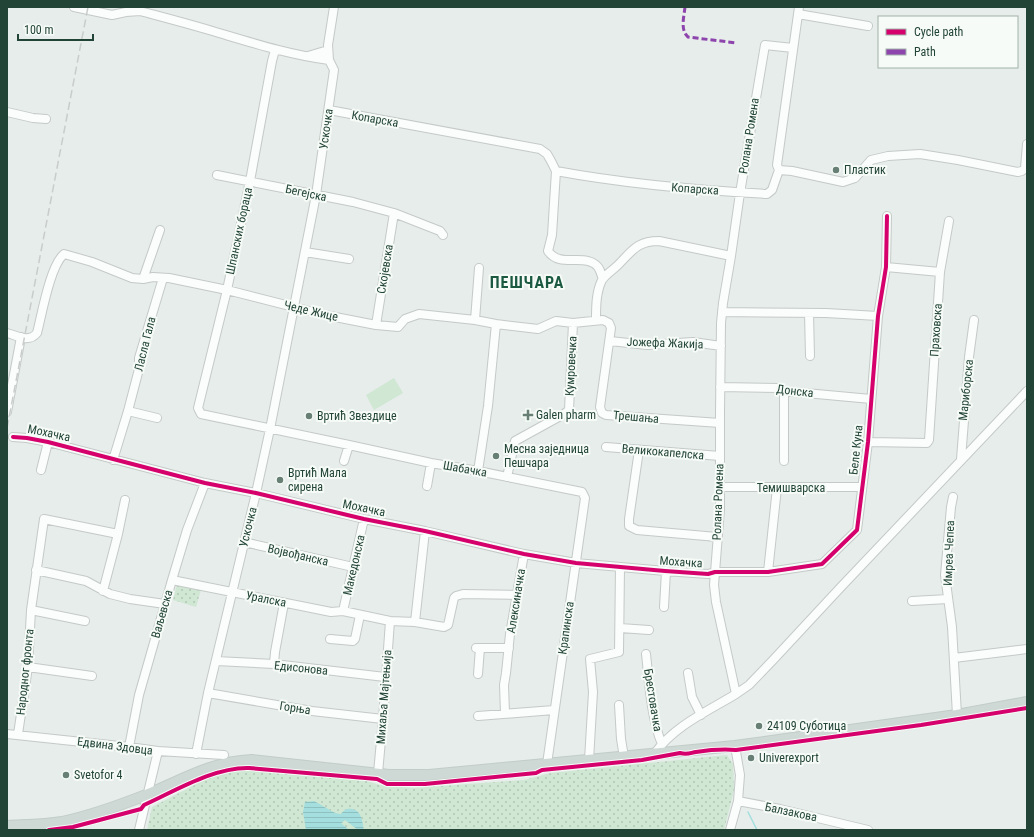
<svg xmlns="http://www.w3.org/2000/svg" width="1034" height="837" font-family="'Roboto Condensed',sans-serif">
<style>
.grass{fill:url(#grass-dots)}
.garden{fill:#cfe7d3}
.water{fill:url(#water-rules)}
.lines{fill:none;stroke-linecap:round;stroke-linejoin:round}
.stream{stroke:#a4dede;stroke-width:1.5}
.minor-casing{stroke:#c4cac7;stroke-width:10}
.major-casing{stroke:#c2ccc8;stroke-width:12}
.minor{stroke:#fbfcfc;stroke-width:8}
.major{stroke:#ced8d4;stroke-width:10}
.rail{stroke:#c8cdcb;stroke-width:1.5;stroke-dasharray:8 4;stroke-linecap:butt}
.quiet{stroke:#8e44ad;stroke-width:3;stroke-dasharray:6 3;stroke-linecap:butt}
.cycleway-casing{stroke:#f6fbf8;stroke-width:6}
.cycleway{stroke:#d6006c;stroke-width:4}
.poi-dot{fill:#677f75;stroke:#f6fbf8;stroke-width:1.5}
.labels{text-anchor:middle;dominant-baseline:central;stroke-width:4;stroke-linejoin:round;paint-order:stroke}
.street-label{font-size:12px;fill:#224436;stroke:#f6fbf8}
.poi-label{font-size:12px;fill:#224436;stroke:#f6fbf8;text-anchor:start}
.district-label{font-size:16px;font-weight:bold;letter-spacing:1px;fill:#1b5941;stroke:#f6fbf8}
</style>
<defs>
<pattern id="grass-dots" width="8" height="8" patternUnits="userSpaceOnUse"><rect width="8" height="8" fill="#cfe7d3"/><path d="M2 2h.1M6 6h.1" fill="none" stroke="#b1c7b6" stroke-width="1.8" stroke-linecap="round"/></pattern>
<pattern id="water-rules" width="6" height="5" patternUnits="userSpaceOnUse"><rect width="6" height="5" fill="#a4dede"/><path d="M0 2.5h6" fill="none" stroke="#8dc0bf"/></pattern>
</defs>
<rect width="100%" height="100%" fill="#e7edea"/>
<path class="grass" d="M177,584L201,590L196,607L173,600Z
M727,755L733,764L734,790L724,830H147L152,807L208,778L241,770L367,781L380,785L414,788L524,780L551,773Z"/>
<path class="garden" d="M394,378L403,393L374,410L366,395Z"/>
<path class="water" d="M314,801C321,804 335,815 341,814C344,810 346,808 352,809C362,811 362,821 364,830H358L345,820L341,823L349,830H306L303,812L305,802Z"/>
<g class="lines">
<path class="stream" d="M748,812L757,830"/>
<g class="minor-casing">
<path id="minor" d="M74,7L112,15L126,12L140,11C166,18 193,25 219,33C256,44 291,55 329,60
M798,14L868,26
M275,50L272,61L250,181L227,290L198,408L201,414L349,445L431,463L478,471L582,492L585,498L547,764
M308,56L328,50
M329,110L540,149L547,154L551,161L556,171L552,235L548,251C560,269 586,252 598,267C601,271 601,275 603,279
M7,112L33,118L46,119
M779,170L777,165L799,7
M556,171C626,184 696,190 767,194L772,190L779,170L792,171L843,182L855,178L871,160L888,156L920,154L958,160L1018,172L1022,171L1025,168L1027,144
M217,175L353,202L394,213L440,231L443,235
M305,252L349,259
M886,267L940,272
M143,279L160,230
M722,312L826,313L878,316
M809,313L810,356
M475,320L479,268
M596,320C596,307 596,292 602,280C606,274 613,270 618,265C632,251 637,241 659,241L731,256
M376,325L394,213
M7,333C18,336 29,343 37,333C42,314 50,266 64,254L92,262L132,278L143,279L153,277L169,278L227,290L325,315L376,325L398,327L405,319L419,314L475,320L496,324L538,329L556,321L573,323L603,320L609,323L611,328L600,407L602,413L606,415L720,423
M610,341L647,345L693,342L721,346
M720,387L778,388L784,391L871,399
M128,411L157,418
M7,412L21,337
M13,437L27,438L48,442L205,483L256,493L364,519L425,531L524,554L576,563L665,571L708,574L715,572H768L822,564L857,530L868,442L878,316L886,267L887,216
M868,442L927,443L929,440L940,272L949,221
M606,447L720,456
M639,450L629,519V526L637,530L717,537
M961,459L969,357L974,320
M113,460L128,411L139,369V358L163,278
M344,461L349,445
M784,461V391
M41,470L48,442
M478,471L488,406L496,324
M507,477L515,441L564,414L569,410L573,323
M427,486L431,463
M720,487H862
M953,497L951,507L945,575L952,627L957,715
M244,542L353,567
M36,570L86,581L110,594L130,599L165,604
M768,572L777,488
M172,580L331,612L343,611L390,621L415,622L444,627L448,625L454,598L456,596L463,594L517,595
M103,591L118,534L125,500
M912,601L948,599
M664,607L666,571
M31,610L85,621
M343,611L364,519
M415,622L425,531
M620,628L649,630
M330,639L353,641L355,639L360,615
M476,648H509
M646,654C649,681 651,719 662,744
M954,658L1027,649
M216,661L274,664L385,677
M274,664L275,652L284,603
M28,667L92,676
M688,673L692,697L701,715
M478,674L480,648
M208,693L312,711L383,719
M736,694L749,685L774,659L840,588L1027,391
M619,705L621,739L624,757
M505,713L504,685L506,673L510,634L524,554
M478,716L554,710
M7,734L129,747L158,751L224,755
M18,734L28,667L31,610L44,519L118,534
M129,747L139,695L172,580L187,530L205,483
M655,753C674,726 708,711 736,694L716,602L714,585L720,509V412L721,323L723,303L731,256L740,193L765,45L793,48
M196,754L208,693L256,493L270,429L316,195L334,70L329,60L328,45L334,7
M589,760L593,692L590,659L619,652L620,567
M378,773L383,719L390,621
M738,801L780,809L868,830
M139,830L158,751
M730,830L738,801L740,775L735,746"/>
</g>
<g class="major-casing">
<path id="major" d="M7,826C25,825 44,825 62,822C90,816 118,806 146,795C183,780 210,762 252,760L389,775H429L735,746L957,715L1027,702"/>
</g>
<use href="#minor" class="minor"/>
<use href="#major" class="major"/>
<path class="rail" d="M7,428L88,7"/>
<path class="quiet" d="M685,7C684,17 680,30 688,37L737,43"/>
<g class="cycleway-casing">
<path id="cycleway" d="M13,437L27,438L48,442L205,483L256,493L364,519L425,531L524,554L576,563L665,571L708,574L715,572H768L822,564L857,530L868,442L878,316L886,267L887,216
M49,830L73,827L141,809L144,805C175,791 214,767 249,768L377,779L387,784H425L536,773L542,770L642,760L680,753C687,755 690,753 696,752C709,750 723,749 736,750L921,725L1027,708"/>
</g>
<use href="#cycleway" class="cycleway"/>
</g>
<g class="poi-dot">
<circle cx="836" cy="170" r="4"/>
<path d="M526 409h4v4h4v4h-4v4h-4v-4h-4v-4h4z"/>
<circle cx="309" cy="416" r="4"/>
<circle cx="496" cy="456" r="4"/>
<circle cx="280" cy="480" r="4"/>
<circle cx="759" cy="726" r="4"/>
<circle cx="751" cy="758" r="4"/>
<circle cx="66" cy="775" r="4"/>
</g>
<g class="labels">
<g class="street-label">
<text transform="translate(375 119) rotate(10)">Копарска</text>
<text transform="translate(326 129) rotate(-82)">Ускочка</text>
<text transform="translate(749 136) rotate(-81)">Ролана Ромена</text>
<text transform="translate(695 189) rotate(4)">Копарска</text>
<text transform="translate(306 193) rotate(12)">Бегејска</text>
<text transform="translate(239 231) rotate(-78)">Шпанских бораца</text>
<text transform="translate(385 269) rotate(-81)">Скојевска</text>
<text transform="translate(311 311) rotate(13)">Чеде Жице</text>
<text transform="translate(936 330) rotate(-86)">Праховска</text>
<text transform="translate(665 343) rotate(2)">Јожефа Жакија</text>
<text transform="translate(145 344) rotate(-76)">Ласла Гала</text>
<text transform="translate(571 366) rotate(-87)">Кумровечка</text>
<text transform="translate(966 390) rotate(-84)">Мариборска</text>
<text transform="translate(795 391) rotate(7)">Донска</text>
<text transform="translate(636 417) rotate(5)">Трешања</text>
<text transform="translate(49 433) rotate(12)">Мохачка</text>
<text transform="translate(856 450) rotate(-84)">Беле Куна</text>
<text transform="translate(663 452) rotate(5)">Великокапелска</text>
<text transform="translate(465 469) rotate(10)">Шабачка</text>
<text x="791" y="488">Темишварска</text>
<text transform="translate(718 502) rotate(-88)">Ролана Ромена</text>
<text transform="translate(364 508) rotate(12)">Мохачка</text>
<text transform="translate(248 527) rotate(-76)">Ускочка</text>
<text transform="translate(949 553) rotate(-88)">Имреа Чепеа</text>
<text transform="translate(298 555) rotate(13)">Војвођанска</text>
<text transform="translate(681 562) rotate(4)">Мохачка</text>
<text transform="translate(354 565) rotate(-77)">Македонска</text>
<text transform="translate(266 599) rotate(11)">Уралска</text>
<text transform="translate(516 601) rotate(-81)">Алексиначка</text>
<text transform="translate(162 614) rotate(-74)">Ваљевска</text>
<text transform="translate(566 628) rotate(-82)">Крапинска</text>
<text transform="translate(301 668) rotate(6)">Едисонова</text>
<text transform="translate(25 672) rotate(-84)">Народног фронта</text>
<text transform="translate(384 697) rotate(-86)">Михаља Мајтењија</text>
<text transform="translate(653 700) rotate(81)">Брестовачка</text>
<text transform="translate(295 708) rotate(9)">Горња</text>
<text transform="translate(115 746) rotate(7)">Едвина Здовца</text>
<text transform="translate(791 812) rotate(12)">Балзакова</text>
</g>
<g class="poi-label">
<text x="844" y="170">Пластик</text>
<text x="536" y="415">Galen pharm</text>
<text x="317" y="416">Вртић Звездице</text>
<text x="504" y="449">Месна заједница<tspan x="504" dy="14">Пешчара</tspan></text>
<text x="288" y="473">Вртић Мала<tspan x="288" dy="14">сирена</tspan></text>
<text x="767" y="726">24109 Суботица</text>
<text x="759" y="758">Univerexport</text>
<text x="74" y="775">Svetofor 4</text>
</g>
<g class="district-label">
<text x="527" y="282">ПЕШЧАРА</text>
</g>
</g>
<rect width="1034" height="837" fill="none" stroke="#224436" stroke-width="16"/>
<rect x="878" y="16" width="140" height="52" fill="#f6fbf8" stroke="#a1b2aa"/>
<rect x="886" y="29" width="20" height="6" fill="#d6006c" stroke="#a1b2aa"/>
<text x="914" y="36" font-size="12" fill="#224436">Cycle path</text>
<rect x="886" y="49" width="20" height="6" fill="#8e44ad" stroke="#a1b2aa"/>
<text x="914" y="56" font-size="12" fill="#224436">Path</text>
<path d="M18 34v6h75v-6" fill="none" stroke="#224436" stroke-width="2"/>
<text x="24" y="34" font-size="12" fill="#224436" stroke="#f6fbf8" stroke-width="3" paint-order="stroke">100 m</text>
</svg>
